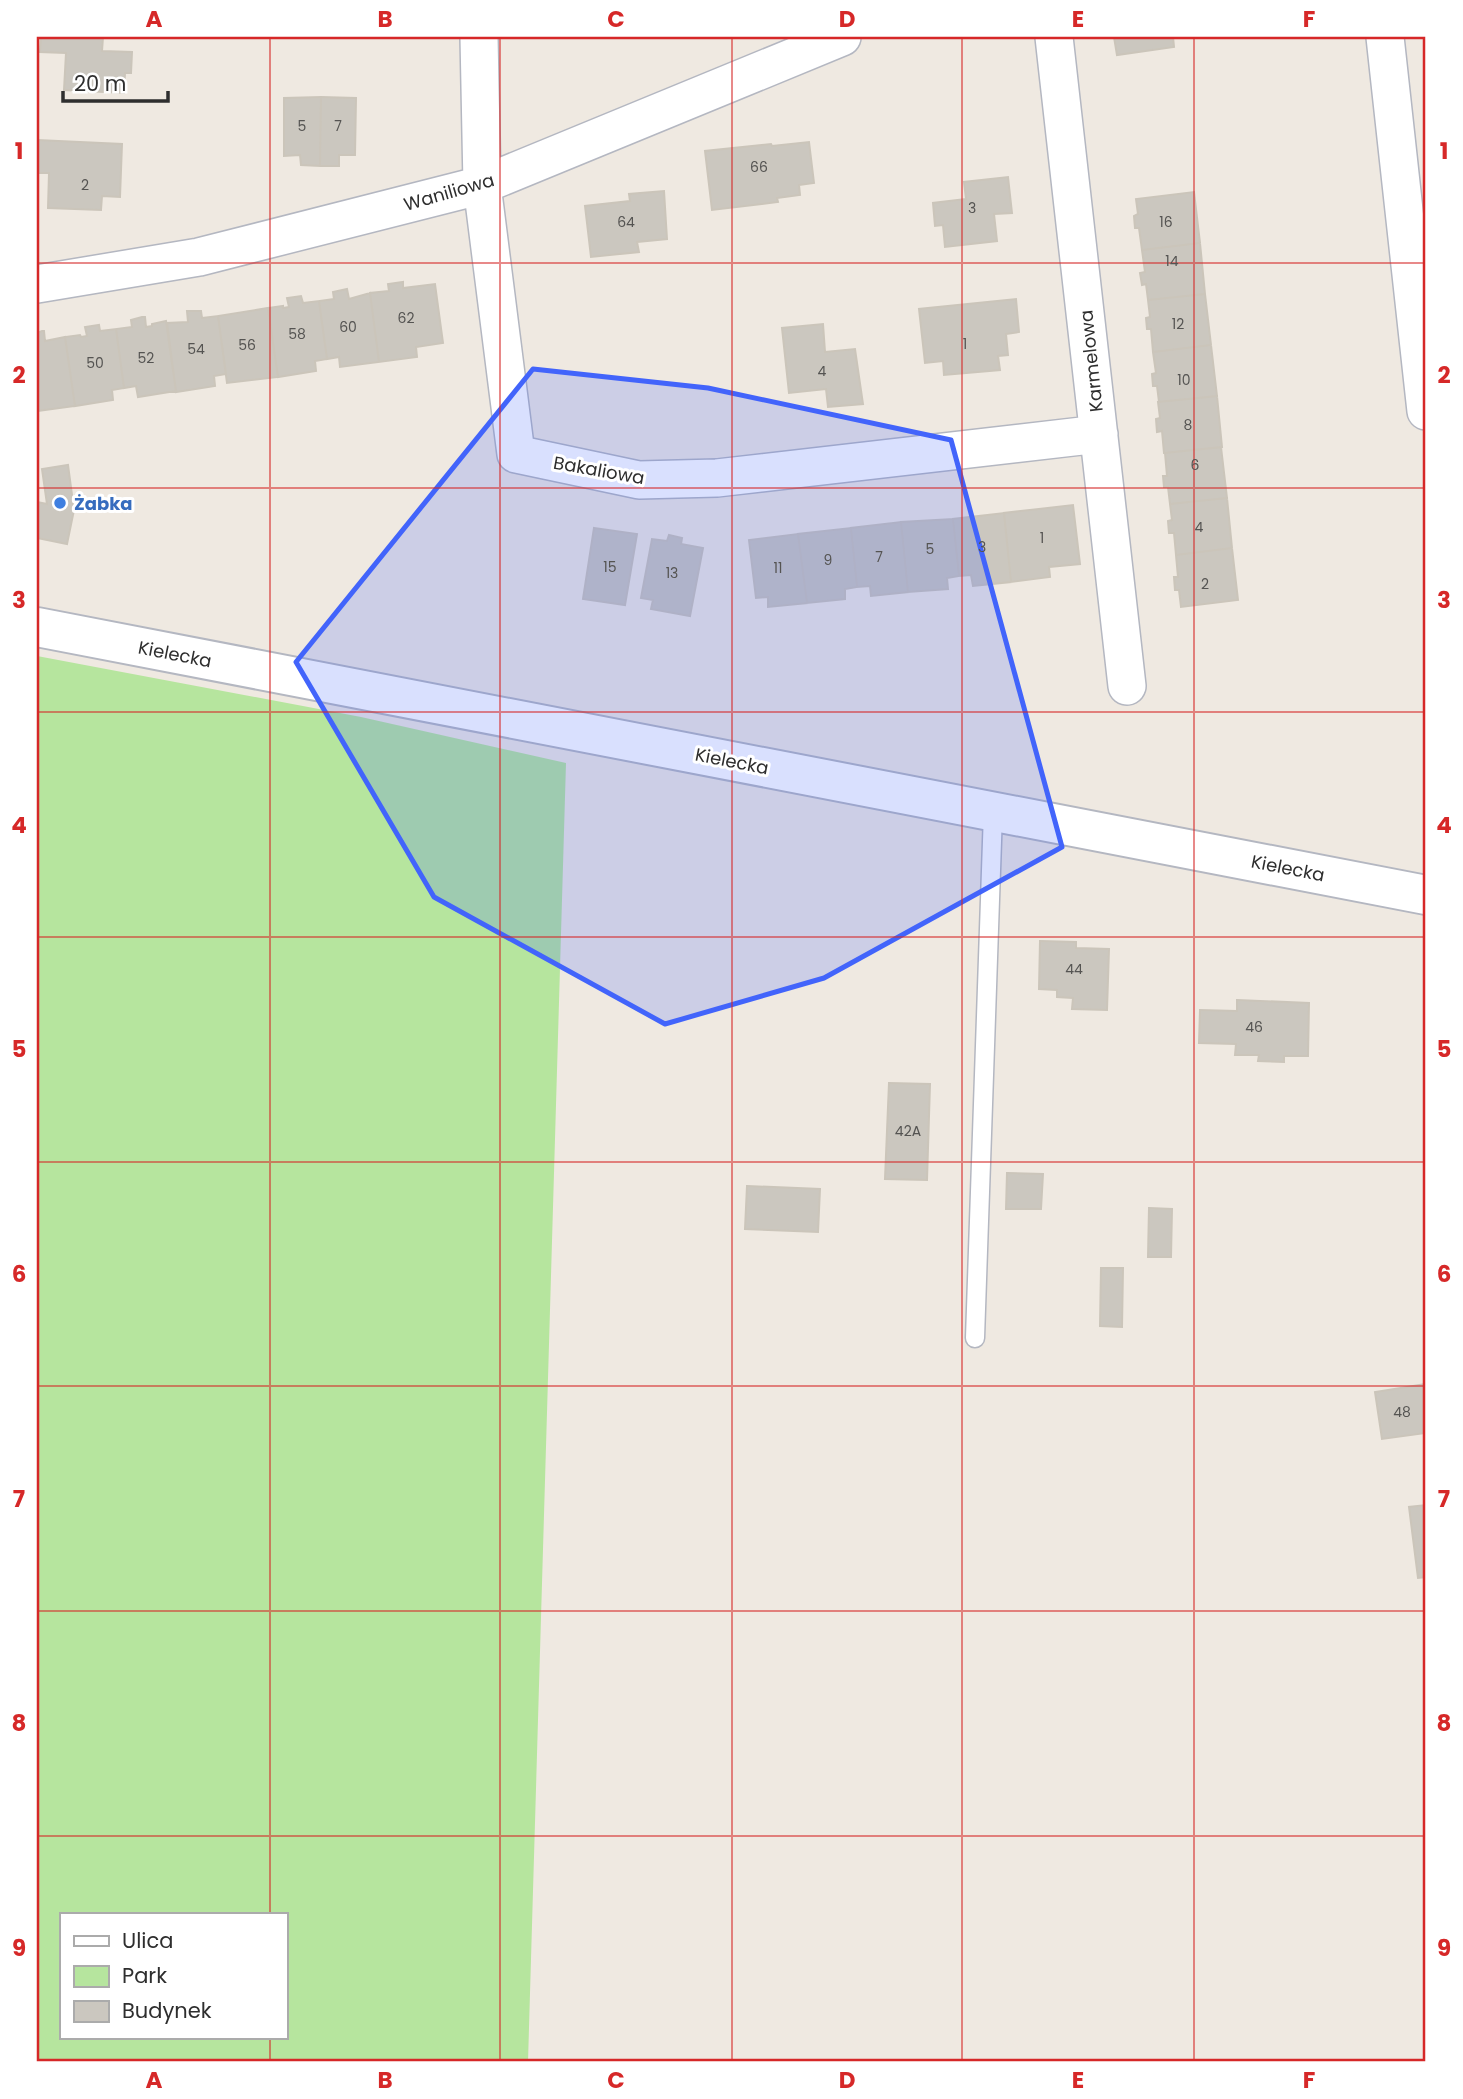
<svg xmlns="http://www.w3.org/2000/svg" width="1463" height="2099" font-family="Poppins,sans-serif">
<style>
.green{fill:#b6e59e;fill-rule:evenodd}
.building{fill:#cbc7bf;stroke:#cbc5ba;stroke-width:2}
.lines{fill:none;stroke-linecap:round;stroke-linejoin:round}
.lane-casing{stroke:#b4b7c1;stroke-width:21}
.street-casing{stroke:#b4b7c1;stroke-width:40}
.secondary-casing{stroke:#b4b7c1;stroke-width:42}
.lane{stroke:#fff;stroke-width:18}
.street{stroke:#fff;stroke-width:37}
.secondary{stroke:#fff;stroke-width:38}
.marked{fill:#4264fb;fill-opacity:0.2;stroke:#4264fb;stroke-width:5;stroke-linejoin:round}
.grid{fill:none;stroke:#d62828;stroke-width:2;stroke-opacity:0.55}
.shop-dot{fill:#3f7fe0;stroke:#fff;stroke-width:2.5}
.labels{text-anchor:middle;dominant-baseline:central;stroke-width:6;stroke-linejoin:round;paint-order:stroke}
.number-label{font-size:14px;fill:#555452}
.street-label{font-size:18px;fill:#2e2e2e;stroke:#fff}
.shop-label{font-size:18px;font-weight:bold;fill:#366cbe;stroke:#fff;text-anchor:start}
.neatline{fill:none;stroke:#d62828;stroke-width:2.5}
.grid-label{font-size:23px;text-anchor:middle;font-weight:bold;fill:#d62828}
</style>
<rect width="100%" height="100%" fill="#efe9e1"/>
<path class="green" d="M37,656L361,717L566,763L528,2062H37ZM61,1915H285V2038H61Z"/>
<path class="building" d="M41,37H103L102,51L132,52L131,73H125L124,93L64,90L66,53L40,52Z
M1114,37H1173L1174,47L1117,55Z
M321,97L356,98L355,155H339V166H320Z
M321,97L320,166L301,165L300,155L284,156V98Z
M37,140L122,144L120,197L102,196L101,210L48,208L49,173H37Z
M809,142L814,183L799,185L800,195L777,198L778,202L712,210L705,151L771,144L772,146Z
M1008,177L1012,213L994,214L997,241L945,247L943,225L935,226L933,203L966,199L964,182Z
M664,191L667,239L637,242L639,252L591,257L585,206L630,201L629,194Z
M1194,192L1200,243L1142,250L1139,228H1135L1134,216L1138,214L1136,199Z
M1200,243L1205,294L1148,300L1146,284L1142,285L1140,273L1145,272L1142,250Z
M403,282V288L435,284L443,343L416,347L417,357L379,362L370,293L389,291L388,284Z
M347,289L349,299L370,293L379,362L340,367L339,357L327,359L319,301L334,299L333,292Z
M1205,294L1211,345L1153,352L1151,329H1147L1146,318L1150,317L1148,300Z
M301,296L303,303L319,301L327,359L315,361L316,371L278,377L268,308L283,306V308L289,307L287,298Z
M1016,299L1019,332L1006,334L1008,355L998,356L1000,370L944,375L943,361L925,363L919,309Z
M268,308L278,377L227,383L218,316Z
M187,311H201L202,318L218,316L226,374L214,376L215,386L176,392L167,323L188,322Z
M142,317H145L146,327L152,326V324L166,321L176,391L138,397L136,386L124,388L116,329L132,327L131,320Z
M823,324L825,352L855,349L863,404L828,407L826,389L789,393L782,328Z
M99,325L100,331L116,329L124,388L112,390L113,400L75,406L65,337L80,335L81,337L87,336L85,327Z
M42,331H44L45,341L65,337L75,406L37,411V333Z
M1211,345L1217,396L1159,402L1157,386H1153L1152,374L1156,373L1153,352Z
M1217,396L1222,447L1164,453L1162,431L1157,432L1156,419L1160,418L1158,402Z
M1221,447L1227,498L1170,504L1168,487H1164L1163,476H1167L1165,453Z
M68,465L74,510L67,544L37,538V502L47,504L42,469Z
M1227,498L1232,548L1176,555L1174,533H1169L1168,521L1172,520L1170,504Z
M1073,505L1080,564L1049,567L1050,577L1011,582L1004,513Z
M1004,513L1011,582L973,586L971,575L959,576L953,519Z
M953,519L959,576L947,578L948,589L908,592L901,522Z
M901,522L908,592L871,596L870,586L857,587L851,528Z
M594,528L637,534L625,605L583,599Z
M851,528L857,587L845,589V599L807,603L798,534Z
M798,534L807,603L768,607V597L756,598L749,540Z
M669,535L682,538L681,544L703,548L690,616L651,609L653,600L641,598L652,539L667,541Z
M1232,548L1238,600L1181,607L1179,590H1175L1174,577H1178L1176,555Z
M1040,941L1076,942V948L1109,949L1107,1010L1072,1009L1073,998L1057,997V990L1039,989Z
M1237,1000L1309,1003L1308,1056H1284V1062L1258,1061L1259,1055H1235L1236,1044L1199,1043L1200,1010L1237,1011Z
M889,1083L930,1084L927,1180L885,1179Z
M1007,1173L1043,1174L1041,1209H1006Z
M747,1186L820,1189L818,1232L745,1229Z
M1149,1208L1172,1209L1171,1257H1148Z
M1101,1268H1123L1122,1327L1100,1326Z
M1426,1384V1433L1382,1439L1375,1392Z
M1426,1505V1577L1418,1578L1409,1507Z"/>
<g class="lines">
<g class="lane-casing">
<path id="lane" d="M975,1338L993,812"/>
</g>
<g class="street-casing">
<path id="street" d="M479,37L482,185L516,454L639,480L717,478L1099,434
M1054,37L1127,686
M1385,37L1426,411
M37,284L199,257L482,185L842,37"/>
</g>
<g class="secondary-casing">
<path id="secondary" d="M37,627L1426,895"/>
</g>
<use href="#lane" class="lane"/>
<use href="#street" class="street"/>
<use href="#secondary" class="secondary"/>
</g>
<path class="marked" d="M533,369L708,388L951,440L1062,847L824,978L665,1024L434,897L296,662Z"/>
<path class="grid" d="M270,37V1915M500,37V2062M732,37V2062M962,37V2062M1194,37V2062M37,263H1426M37,488H1426M37,712H1426M37,937H1426M37,1162H1426M37,1386H1426M37,1611H1426M37,1836H1426M270,2038V2062"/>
<circle class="shop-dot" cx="60" cy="503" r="7"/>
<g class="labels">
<g class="number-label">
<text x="302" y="126">5</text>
<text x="338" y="126">7</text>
<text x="759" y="167">66</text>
<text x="85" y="185">2</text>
<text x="972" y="208">3</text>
<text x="626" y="222">64</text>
<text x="1166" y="222">16</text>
<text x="1172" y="261">14</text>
<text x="406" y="318">62</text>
<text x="1178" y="324">12</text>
<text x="348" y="327">60</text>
<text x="297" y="334">58</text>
<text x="965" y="344">1</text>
<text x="247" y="345">56</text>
<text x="196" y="349">54</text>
<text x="146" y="358">52</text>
<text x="95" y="363">50</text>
<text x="822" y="371">4</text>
<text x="1184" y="380">10</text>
<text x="1188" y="425">8</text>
<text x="1195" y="465">6</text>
<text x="1199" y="527">4</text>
<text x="1042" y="538">1</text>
<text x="982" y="547">3</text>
<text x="930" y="549">5</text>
<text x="879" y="557">7</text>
<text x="828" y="560">9</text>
<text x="610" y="567">15</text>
<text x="778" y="568">11</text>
<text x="672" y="573">13</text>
<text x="1205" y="584">2</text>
<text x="1074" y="969">44</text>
<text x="1254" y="1027">46</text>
<text x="908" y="1131">42A</text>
<text x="1402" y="1412">48</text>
</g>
<g class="street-label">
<text transform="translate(449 192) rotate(-16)">Waniliowa</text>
<text transform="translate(1091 361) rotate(-96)">Karmelowa</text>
<text transform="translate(599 470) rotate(10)">Bakaliowa</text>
<text transform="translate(175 654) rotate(11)">Kielecka</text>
<text transform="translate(732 761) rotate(11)">Kielecka</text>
<text transform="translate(1288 868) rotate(11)">Kielecka</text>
</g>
<g class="shop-label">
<text x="74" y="503">Żabka</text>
</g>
</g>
<rect width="1463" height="2099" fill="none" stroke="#ffffff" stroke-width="77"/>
<rect x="60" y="1913" width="228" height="126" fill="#ffffff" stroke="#ababab" stroke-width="2"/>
<rect x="74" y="1936" width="35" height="10" fill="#ffffff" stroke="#ababab" stroke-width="2"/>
<text x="122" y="1948" font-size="21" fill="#2e2e2e">Ulica</text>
<rect x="74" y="1966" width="35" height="21" fill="#b6e59e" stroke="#ababab" stroke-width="2"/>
<text x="122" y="1983" font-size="21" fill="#2e2e2e">Park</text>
<rect x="74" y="2001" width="35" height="21" fill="#cbc7bf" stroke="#ababab" stroke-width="2"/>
<text x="122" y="2018" font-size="21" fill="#2e2e2e">Budynek</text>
<path d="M63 91v10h105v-10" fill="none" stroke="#2e2e2e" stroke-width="3.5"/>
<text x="74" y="91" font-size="21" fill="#2e2e2e" stroke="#ffffff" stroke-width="5" paint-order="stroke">20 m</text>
<rect x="38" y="38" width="1386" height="2022" class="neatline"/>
<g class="grid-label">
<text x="154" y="27">A</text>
<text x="385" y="27">B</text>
<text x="616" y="27">C</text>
<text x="847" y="27">D</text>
<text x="1078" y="27">E</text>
<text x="1309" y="27">F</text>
<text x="19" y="159">1</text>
<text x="1444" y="159">1</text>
<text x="19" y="383">2</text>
<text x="1444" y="383">2</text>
<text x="19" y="608">3</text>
<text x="1444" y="608">3</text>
<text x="19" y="833">4</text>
<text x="1444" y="833">4</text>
<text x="19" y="1057">5</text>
<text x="1444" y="1057">5</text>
<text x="19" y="1282">6</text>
<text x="1444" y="1282">6</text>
<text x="19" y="1507">7</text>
<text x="1444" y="1507">7</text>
<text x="19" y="1731">8</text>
<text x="1444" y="1731">8</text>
<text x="19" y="1956">9</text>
<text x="1444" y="1956">9</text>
<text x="154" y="2088">A</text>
<text x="385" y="2088">B</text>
<text x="616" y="2088">C</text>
<text x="847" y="2088">D</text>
<text x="1078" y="2088">E</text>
<text x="1309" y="2088">F</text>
</g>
</svg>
